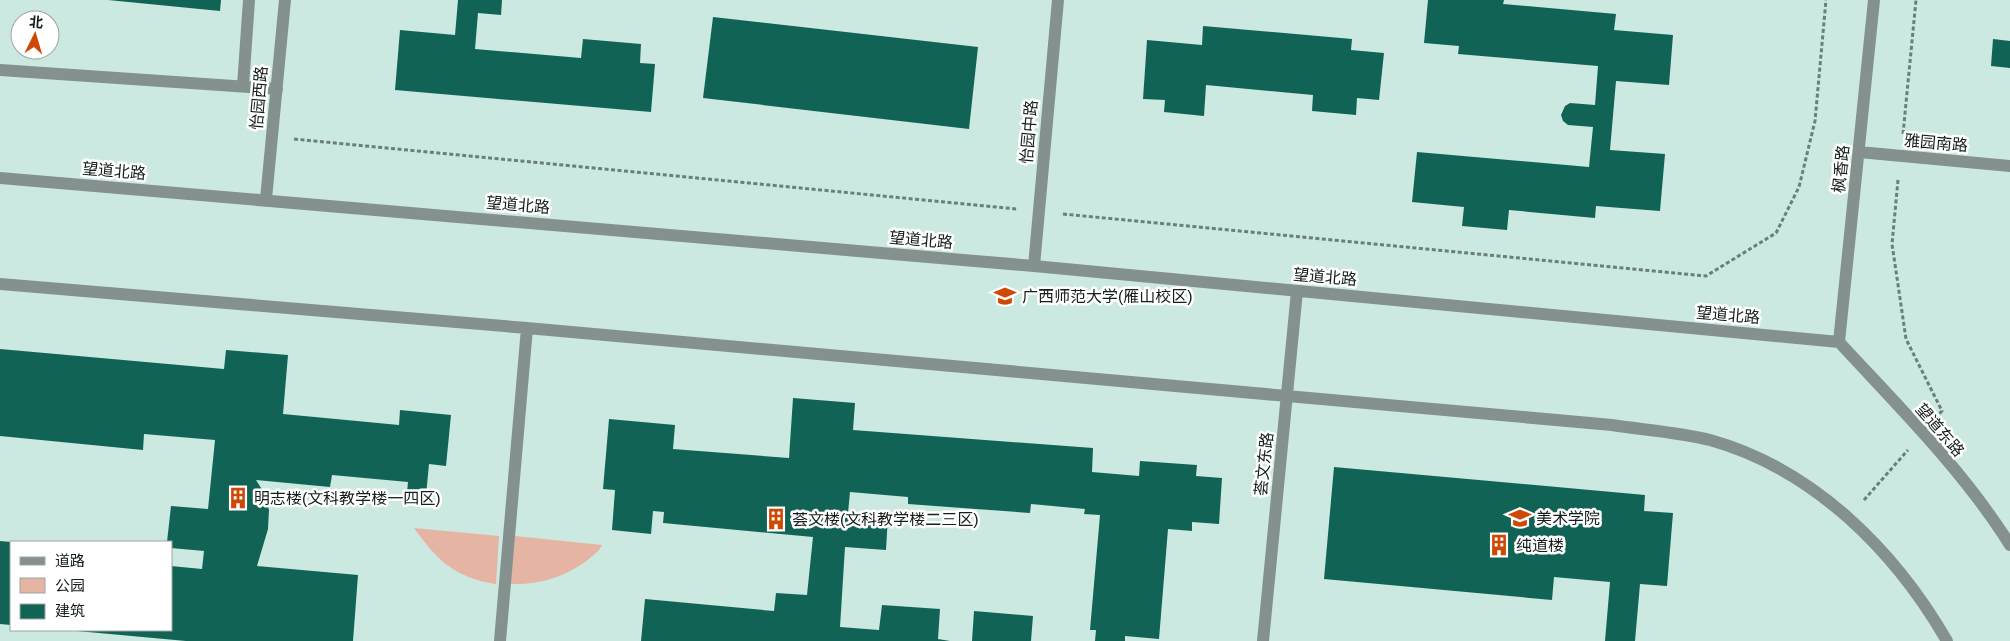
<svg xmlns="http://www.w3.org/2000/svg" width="2010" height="641" font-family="Helvetica,'Noto Sans SC',sans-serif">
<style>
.green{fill:#e5b4a3}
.building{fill:#116455}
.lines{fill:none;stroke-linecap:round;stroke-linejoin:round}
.path{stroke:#6b7e79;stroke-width:3;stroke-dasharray:4 2.5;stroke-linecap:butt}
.lane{stroke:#85918e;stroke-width:12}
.street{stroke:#85918e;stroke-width:12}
.labels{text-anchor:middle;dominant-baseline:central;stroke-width:5;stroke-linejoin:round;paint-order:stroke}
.street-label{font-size:16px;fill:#141e1c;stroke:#fff}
.poi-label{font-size:16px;fill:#141e1c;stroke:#fff;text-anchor:start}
</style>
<rect width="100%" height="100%" fill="#cbe9e1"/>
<path class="green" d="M414,528L499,536L496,584C455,578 437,560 414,528Z
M515,536L602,545C600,551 594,554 589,559C566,577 539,585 510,584Z"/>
<path class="building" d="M108,0H221L220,11Z
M458,0H502L501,15L478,13L475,49L581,58L583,39L641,44L640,63L655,64L651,112L395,90L400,30L455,35Z
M1428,0H1504L1503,4L1616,14L1614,30L1673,35L1669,85L1616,81L1610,150L1665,154L1660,211L1596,206L1595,218L1509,210L1507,230L1462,226L1464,207L1412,202L1417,152L1589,167L1593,127L1568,125L1563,121L1561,115L1565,106L1570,103L1595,105L1598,66L1458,54L1459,46L1424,43Z
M713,17L978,47L969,129L703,98Z
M1203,26L1352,39L1351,50L1384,53L1379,100L1357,98L1356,115L1312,111L1313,95L1206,85L1204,116L1164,112L1165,100L1143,99L1147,40L1202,45Z
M1993,39L2010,41V68L1991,66Z
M0,349L224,369L226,350L288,355L283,414L399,425L400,410L451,415L446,466L429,464L425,506L406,504L408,482L332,475L330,487L256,480L263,491L269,510L268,529L257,566L358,575L353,641H186L77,631L171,630V566L202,569L204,551L171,548V542H167L171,506L208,509L215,440L144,434L143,450L0,436Z
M793,398L855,403L853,430L1093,448L1092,472L1139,476L1140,461L1197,465L1196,476L1222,478L1219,524L1192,522V531L1168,529L1159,639L1125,636V641H1095L1096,630H1090L1100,515L1084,514L1085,509L1031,504L1030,513L908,504V497L850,492L848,513L888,516L886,550L845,547L840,627L879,630L882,605L940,609L938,639L950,641H641L645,599L774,611L776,593L807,595L813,537L663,523L664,512L653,511L651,534L612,530L615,490L603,489L609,419L675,425L673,449L789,458Z
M1334,467L1645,495L1644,511L1673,513L1667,586L1640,584L1635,641H1605L1610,582L1554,577L1552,600L1324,579Z
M0,541L11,542V625L0,624Z
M974,611L1033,616L1031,641H972Z"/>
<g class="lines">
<path class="path" d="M1903,134L1916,0
M294,139L1017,209
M1898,180L1892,244L1906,339L1942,411L1938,415
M1063,214L1706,276L1776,233L1799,187L1815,121L1826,0
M1864,500L1908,450"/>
<path class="lane" d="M1034,266L1058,0"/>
<path class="street" d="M0,70L277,89
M243,86L249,0
M1859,152L2010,166
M0,178L1034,266L1839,342
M266,199L285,0
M0,284L527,328L1612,425C1644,430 1678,432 1710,440C1814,469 1895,551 1947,641
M1839,342L1874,0
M1839,342C1898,406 1963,470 2010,545
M500,641L527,328
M1263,641L1297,291"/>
</g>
<defs>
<g id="university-bare" transform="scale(1.725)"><path d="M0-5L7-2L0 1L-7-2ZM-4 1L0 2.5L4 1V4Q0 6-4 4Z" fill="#ce4905" stroke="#fff" stroke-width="2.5" paint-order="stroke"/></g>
<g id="building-bare" transform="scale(1.725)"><path d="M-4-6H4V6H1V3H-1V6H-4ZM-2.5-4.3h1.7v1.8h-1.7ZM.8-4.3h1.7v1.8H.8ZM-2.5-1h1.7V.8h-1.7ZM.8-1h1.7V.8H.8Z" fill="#ce4905" stroke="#fff" stroke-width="2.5" paint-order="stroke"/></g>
</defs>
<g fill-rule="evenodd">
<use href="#university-bare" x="1005" y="296"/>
<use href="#building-bare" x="238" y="498"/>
<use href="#university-bare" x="1520" y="518"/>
<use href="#building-bare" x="776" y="519"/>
<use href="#building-bare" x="1499" y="545"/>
</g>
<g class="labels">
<g class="street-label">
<text transform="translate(259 98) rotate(-85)">怡园西路</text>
<text transform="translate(1029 132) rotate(-85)">怡园中路</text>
<text transform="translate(1936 143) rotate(5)">雅园南路</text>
<text transform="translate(1841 169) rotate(-84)">枫香路</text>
<text transform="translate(114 171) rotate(5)">望道北路</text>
<text transform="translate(518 205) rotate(5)">望道北路</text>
<text transform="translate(921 240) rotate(5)">望道北路</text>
<text transform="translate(1325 277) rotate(5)">望道北路</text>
<text transform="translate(1728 315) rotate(5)">望道北路</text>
<text transform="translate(1940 430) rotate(49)">望道东路</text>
<text transform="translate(1264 464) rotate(-84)">荟文东路</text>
</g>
<g class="poi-label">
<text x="1022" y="296">广西师范大学(雁山校区)</text>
<text x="254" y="498">明志楼(文科教学楼一四区)</text>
<text x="1536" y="518">美术学院</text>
<text x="792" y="519">荟文楼(文科教学楼二三区)</text>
<text x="1516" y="545">纯道楼</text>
</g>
</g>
<rect x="10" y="541" width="162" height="90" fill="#ffffff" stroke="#a1a5a4"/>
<rect x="20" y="557" width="25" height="8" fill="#85918e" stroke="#a1a5a4"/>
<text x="55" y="566" font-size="15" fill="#141e1c">道路</text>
<rect x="20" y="578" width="25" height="15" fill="#e5b4a3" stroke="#a1a5a4"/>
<text x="55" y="591" font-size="15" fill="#141e1c">公园</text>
<rect x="20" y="604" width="25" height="15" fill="#116455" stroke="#a1a5a4"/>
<text x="55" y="616" font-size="15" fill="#141e1c">建筑</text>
<g transform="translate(35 35) rotate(5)"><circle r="24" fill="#ffffff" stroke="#a1a5a4"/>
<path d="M0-4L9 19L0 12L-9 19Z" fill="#ce4905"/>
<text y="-8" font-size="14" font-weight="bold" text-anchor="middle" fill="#141e1c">北</text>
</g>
</svg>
